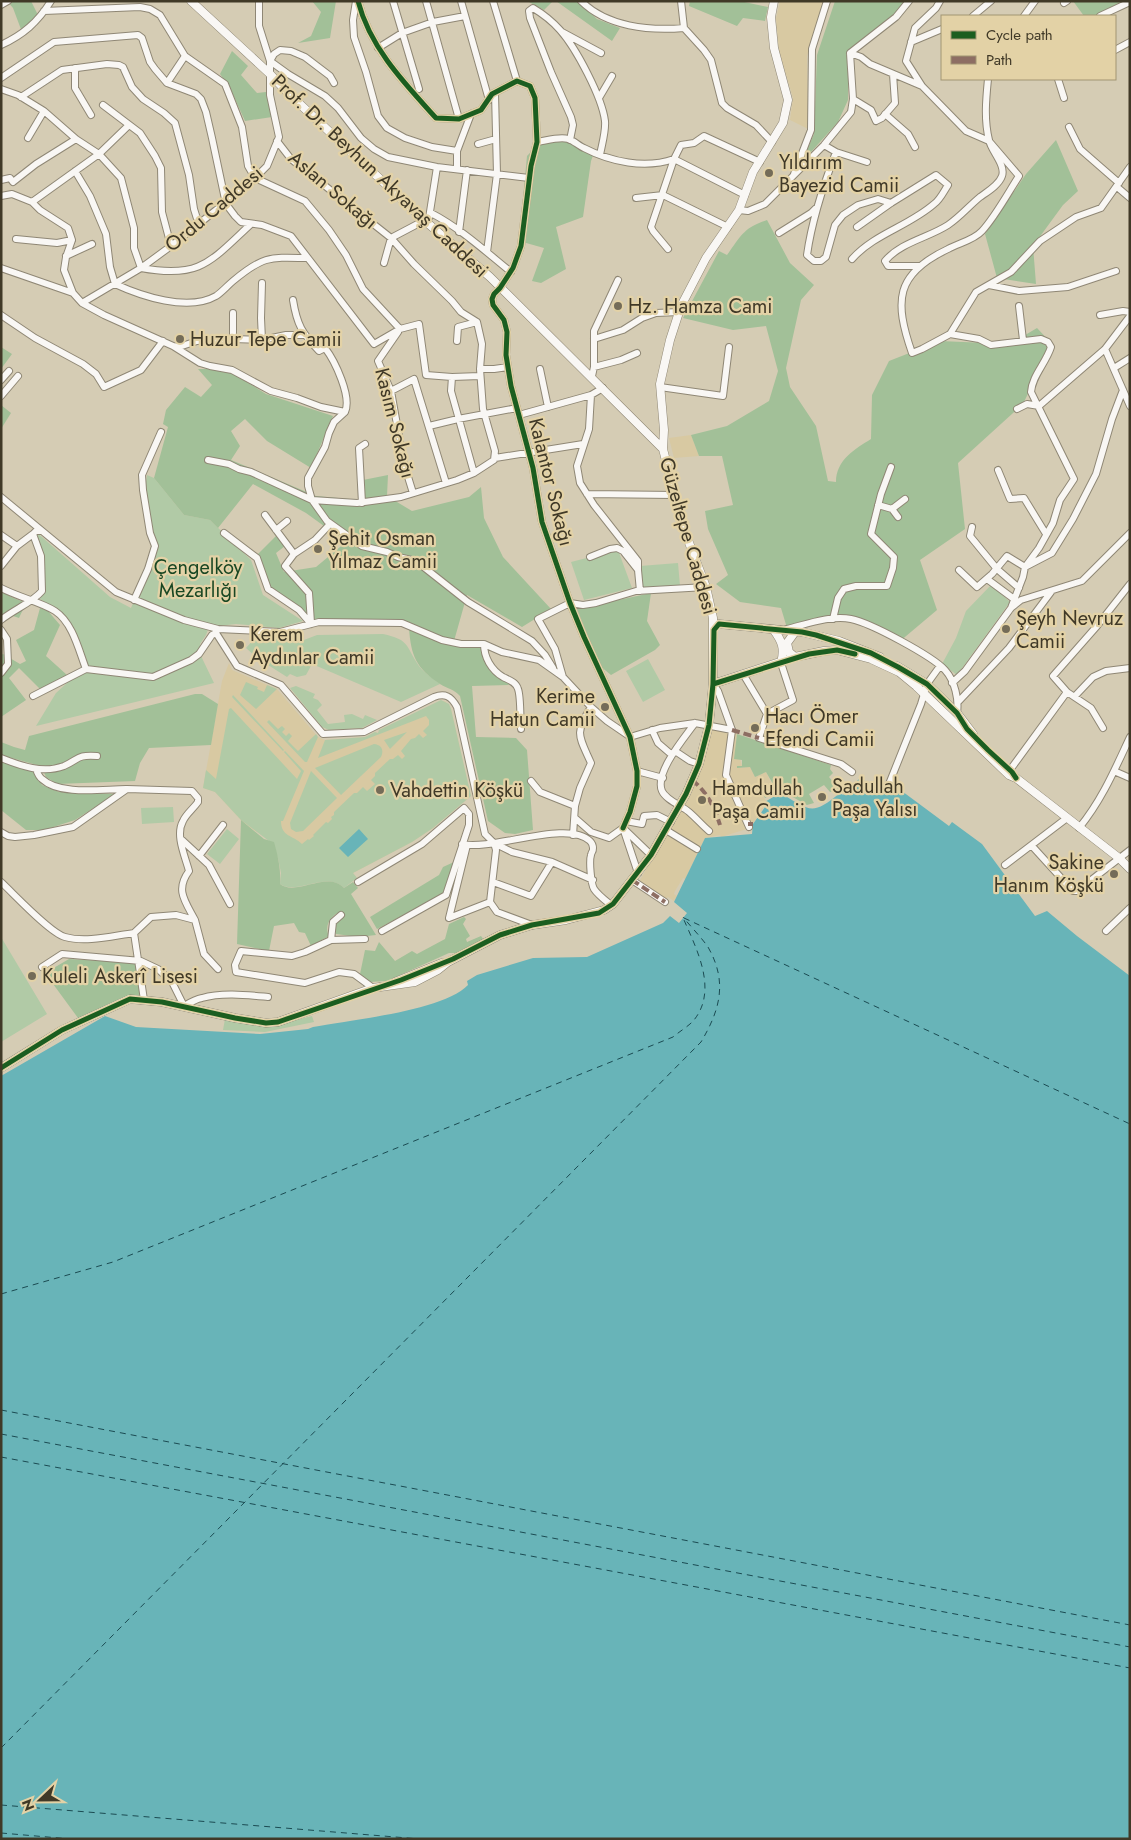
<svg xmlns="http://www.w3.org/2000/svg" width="1131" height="1840" font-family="Jost,sans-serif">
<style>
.built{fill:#d8c9a2}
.green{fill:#b1caa6}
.forest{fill:#a2c098}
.water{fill:#68b4b8}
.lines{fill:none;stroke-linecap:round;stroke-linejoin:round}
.ferry{stroke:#1b4b52;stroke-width:1;stroke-dasharray:6 5;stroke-linecap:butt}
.minor-casing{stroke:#8f8775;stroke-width:8}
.major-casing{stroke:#8f8775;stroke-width:9}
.minor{stroke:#f9f7f4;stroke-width:6}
.major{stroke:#f9f7f4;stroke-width:8}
.quiet{stroke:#8d6e63;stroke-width:4;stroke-dasharray:8 4;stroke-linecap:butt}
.cycleway-casing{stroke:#e3d2a6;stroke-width:8}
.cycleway{stroke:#1b5e20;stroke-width:5}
.poi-dot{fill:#746c58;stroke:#e3d2a6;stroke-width:2}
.labels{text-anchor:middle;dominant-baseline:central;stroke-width:4.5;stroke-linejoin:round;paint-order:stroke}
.poi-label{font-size:20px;fill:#403927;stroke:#e3d2a6;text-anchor:start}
.street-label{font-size:20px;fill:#403927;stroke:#e3d2a6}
.park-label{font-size:20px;fill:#194723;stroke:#e3d2a6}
</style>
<rect width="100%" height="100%" fill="#d5ccb4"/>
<path class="built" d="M780,1H825L807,56L808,129L790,120L793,98L779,51L776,19Z
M691,435L699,456L674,458L669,438Z
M229,663L232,670L277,689L318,737L325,740L365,737L375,732L378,733L379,730L445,701L451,709L471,796L433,828L412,842L353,873L357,878L255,831L241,820L215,792L203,788L222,681Z
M711,727L733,731L737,734L736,743L742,766L737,768L750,767L755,777L766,772L772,784L760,790L766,801L762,803L764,807L750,828L721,837L720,835L705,838L685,879L683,878L675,891L674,894L677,896L674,901L668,897L665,899L640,883V880L669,828Z"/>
<path class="green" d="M147,475L154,478L184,515L210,520L251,560L263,595L303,621L279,628L236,624L209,627L206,635L200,644L202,658L214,683L36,726L56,693L79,672L83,662L63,614L40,599L43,568L34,530L110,597L131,608L153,556L152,535L143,501Z
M618,550L632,588L584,600L571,562Z
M678,563L680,586L642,589L640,566Z
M991,585L1010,602L957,675L942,664L956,638L966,611Z
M383,634C409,640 405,644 417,663C422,672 433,678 440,684L401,702L312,664L306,675L297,677L290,674L287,677L257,658L246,648L255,638L304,640L317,635Z
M648,659L665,690L643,702L626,671Z
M246,682L258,687L257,689L264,692L267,685L277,689L256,709L240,695Z
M296,686L315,694L313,698L318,700L322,705L317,710L328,724L345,722L344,715L352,714L363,719L365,715L377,720L362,728L329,730L322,727L290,688Z
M233,695L284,750L283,751L232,697Z
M441,700L449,704L451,709L471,796L433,828L412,842L353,873L357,878L344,888C327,870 296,896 280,884L281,873L278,858L269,841L241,820L215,792L203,788L206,770L216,779L229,709L231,708L297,779L301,771L284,752L285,751L304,771L283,821H281C281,837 293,835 302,844L308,839L309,840L314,836L313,835L326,822L328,823L332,819L331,817L334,815V812L354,793H357L363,787L367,791L375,784L371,780L375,776V773L390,759H393L398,755L402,759L405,756L401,751L411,739L415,738L419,734L423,738L427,735L423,731L429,725V720L426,716L318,758L325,740L365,737L375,732L378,733L379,730Z
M269,720L278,729L282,726L285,729L282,732L286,736L289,733L292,736L288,741L298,751L316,734L318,737L307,762H305L267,722Z
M407,732L390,749L384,740Z
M374,744C382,745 384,750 381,757L341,795L315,768Z
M311,771L337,798L303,831L296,832L291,829L290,823Z
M173,807L174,822L142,824L141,808Z
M227,829L239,839L220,864L207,854Z
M1,937L47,1014L1,1042Z
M312,1016L314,1022L265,1032L223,1030L225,1019L267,1027Z"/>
<path class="forest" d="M7,1H31L39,17L22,32L13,8Z
M312,1H336L330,38L298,43L311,36L321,12Z
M527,1H553L544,10Z
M556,1H577L597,19L620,28L612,41Z
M690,1H740L768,7L765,21L743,18L737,26L689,6Z
M835,1H905L894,15L848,52V100L838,122L802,162L814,134L817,55Z
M1073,1H1126L1094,16H1084Z
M232,51L248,66L241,75L257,93L266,92L272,117L245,121L230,88L220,74Z
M568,136L595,150L591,161L583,217L556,227L566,269L541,283L532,281L544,248L519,241L527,156L542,140Z
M1056,140L1078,191L1063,205L1033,246L1036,284L997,278L985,234L1026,174Z
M767,220L790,263L814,285L801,300L786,368L790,387L816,426L828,481L836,482C836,460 855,449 871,439L872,395L889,361L940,341L1010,344L1037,328L1052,344L1023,404L958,463L965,529L920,560L937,610L899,642L848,616L787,628L781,608L740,602L716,584L728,575L708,529L705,511L733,505L722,456H699L691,435L727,426L769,401L778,371L766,326L733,330L683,318L719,251L727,255C741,236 743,228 767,220Z
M1,347L12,354L1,369Z
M198,369H212L234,374L266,394L333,416L311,468L267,441L245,419L231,431L240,446L231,460L316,496L360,500L358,481L388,475L387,496L412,511L469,497L481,487L484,518L503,557L551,609L522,627L467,595L454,641L480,647L509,685L472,686L476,737L516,738L527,750L533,830L515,834L505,833L488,821L460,696C454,689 448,689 440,684C416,668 411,656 409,628L395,620H309L268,587L256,556L276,536L285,546L276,553L284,572L316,567L346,542L306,513L253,484L218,528L210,520L184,515L154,478L168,427L163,424L166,410L185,387L201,397L212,385Z
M1,405L11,413L1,429Z
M1,591L11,597L26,603L19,618L10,615L1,616Z
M651,593L647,621L660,645L655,650L611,675L600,666L577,609Z
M40,608L48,611L60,625L46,656L67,675L41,690L19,668L9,678L26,700L1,717V655L3,654L20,664L26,661L16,640L34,630Z
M195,694H202L218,704L211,745L149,748L140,763L135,781L57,784L46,777L43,770L37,765L1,755V742L14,747L25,750L29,736L33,735Z
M737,734L831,765L830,769L833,773L829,777L839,789L830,792L824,785L809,794L814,803L807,805L780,790L765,798L761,790L773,784L766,772L755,777L750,767L737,768V766H742V760L734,759Z
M1,762L33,770L42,785L59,792L115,794L75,820L44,830H26L1,810Z
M241,820L264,839L274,842C278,856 281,869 280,884C296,897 327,870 344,888L353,882L358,888L351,894L376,935L358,937L336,934L335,921L343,914L340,912C330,916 324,926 329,936L311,946L305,933L299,932L294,923L274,926L269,951L237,944Z
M454,862L445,893L377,929L370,917L439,875L443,867Z
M464,917L466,919L463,924L470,936L466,939L467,942L481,936L484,940L461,953H449L387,981L369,982L360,974L365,950L375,951L379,942L395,961L412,951L417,954L445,939L449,924Z
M69,959L136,963L142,997L130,996L78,1018L45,973Z"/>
<path class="water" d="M859,779L887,788L891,783L949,826L952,822L982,844L1035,916L1047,911L1077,936L1130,976V1839H1V1076L105,1016L136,1027L260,1034L308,1029L313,1027C350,1020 443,1011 468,985L467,981L477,975L533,958L587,957L663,923L670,916L679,923L687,913L674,902L705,838L752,834L753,824L765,807L763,803L780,793C810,810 811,817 840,793L843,795Z
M359,829L368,839L348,857L339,848Z"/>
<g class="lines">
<path class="ferry" d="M684,918L1130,1124
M1,1294L113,1262L673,1037C680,1031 689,1026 694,1020C718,990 697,950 684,920
M1,1410L1130,1625
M1,1434L1130,1647
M1,1457L1130,1668
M1,1748L701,1042C720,1010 728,982 708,947C701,937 691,927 683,917
M1,1805L420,1839
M1,1833L71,1839"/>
<g class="minor-casing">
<path id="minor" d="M259,1V26L270,61
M356,1L353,20L354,37L366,72L378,116L387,128L405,138L432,147L457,151V169
M358,1C370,48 405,84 436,118L459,119L481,110L492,94L517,81L530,86L535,98L537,142L531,166L521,246L513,268L500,288L494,294L492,299L493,305L504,320L507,332L506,355L511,386L533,468L542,522L570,603L584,637L630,737L637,771V786L630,812L623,828
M393,1L419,89
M426,1L459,119
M461,1L489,100
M493,1L517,81
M581,1C607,27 649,31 684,28
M681,1L684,28L704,50L711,60L722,103L727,108L756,125L772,142
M1064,3L1067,1
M1,5L8,1
M44,11L140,7L150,9L160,15L185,56L225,84L242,127L248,166L255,178L305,201L329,230L346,255L363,289L400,329
M973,16L991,1
M1024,16L1035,1
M1100,16L1130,2
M562,32L601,53
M911,42L942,29
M1,45C23,35 38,22 51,1
M378,48L402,33L433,22L465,16
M1115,50L1130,42
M850,53L861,57L870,64L922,86L966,131L989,141L1019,176C1008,193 995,217 982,231C974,240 959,243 948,249C895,274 894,301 912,353L922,349L950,334L976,292L1011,272L1040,241L1076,217L1101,208L1130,167
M270,61L288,74L325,96L338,108L361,138L374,149L388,157L437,167L529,178
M75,68V88L91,115
M1,78L54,42L138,35L142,38L150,62L155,69L167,83L196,94L201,99L206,112L212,138L226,204L235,216L241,222L262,225L291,236L374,344L400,329L419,324L426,375L452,377L480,376
M1058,79L1064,98
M167,83L185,56
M922,86L906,61L915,28L936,8L940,1
M1,89L18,95L44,111L76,139L99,154L121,178L134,228V248L141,268
M21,97L62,70L107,64L119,65L123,67L132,87L143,99L164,113L175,123L189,175L194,209L199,225
M599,98L612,76
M853,99L871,110L876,121L882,118L895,103L893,74
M103,105L140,133L155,156L161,168L162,212L171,246
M885,114L908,134L915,147
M129,125L99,154L32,202L40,210L68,228L72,240L66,257L64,270L73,293L82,303L104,315L173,346L179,347L197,341L208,340L233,339L262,340L286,335H303
M1069,127L1080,149L1119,183
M28,138L44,111
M570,140L573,125L571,117L551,72L530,18L529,11L533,8C543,14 552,21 560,30C576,48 602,97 605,121C606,131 602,144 600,155
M537,142C545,141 560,136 568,139C573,140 579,146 584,148C611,162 645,169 674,159L745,195
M478,144L496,139
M824,145L836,152C823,186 812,219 807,255L814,261H821L826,257L835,225L843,215L858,205L878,199L891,203
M457,151L471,114
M836,152L867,162
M75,171L90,196L106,234L110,267L115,284C141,296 188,312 216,296C222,292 227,286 233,281C263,256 269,257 307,258
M794,174L811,130L812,49L827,1
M1,180L10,178L13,182L36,164L76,139
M1117,187L1130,198
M1,196L12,194L32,202
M636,198L663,195L728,227
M739,210L748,211L765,204L824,145L851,112L853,99L850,53L896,17L909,1
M431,213C460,228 485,251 511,272
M459,232L467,170
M779,233L811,213L815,209
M16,239L57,243L72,240
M668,249L653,231L651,227L674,159L681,145L694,143L704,136L760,162
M487,252L497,174L495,93
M66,256L92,244
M852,259C874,234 909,226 934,204C940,200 944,191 948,185L936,175L891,203L857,227
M384,263L391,238L429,218L437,167
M919,266H888L885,261C901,242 928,238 948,225C960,217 969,206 980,197C987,192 999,185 1002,176C1006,165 991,151 989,140C984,120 986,99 988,79
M1,268L73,293
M141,268C200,279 210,262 251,224
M989,285L1019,291L1068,287L1116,271
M293,300C297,325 302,333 319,351L325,348C335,361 352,397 345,412
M82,303L141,268L171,246L250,183L267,166L279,137L270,95V61L274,54L280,50L291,51L305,57L330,76L334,83
M1019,306L1023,340
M1,315L35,338L83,364L96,374L104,387L141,370L163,341
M1100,315L1123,311L1130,312
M398,332L378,361L391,391L404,464L413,493
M950,334L979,339L991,345L1041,339L1048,342L1051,347C1046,363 1032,376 1031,392L1074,479L1060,500L1053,523L1039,548L1025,567L1023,577L1011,608
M233,339V313
M594,339L623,330L642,318L656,313L679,312
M262,340L261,318L262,283
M457,341L458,327L477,322
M173,346L200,363L210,366L232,370L271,391L297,398L321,407L345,412L334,422L329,433L325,447L308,478V486L312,500L327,521L362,546L387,552L398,557L416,561L468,602L532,641L545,655L553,668
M1105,349L1130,406
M594,367L621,360L637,353
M1114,368L1130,358
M480,369H494L508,367
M540,369L548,407
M592,376L594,367V331L618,280
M452,377L451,391L474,473
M1,380L9,371
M660,387L723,396L729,347
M391,391L414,379L446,483
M591,395L589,429L577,466L580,483L594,505L638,561V570
M1,396L18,376
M1017,409L1027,404L1039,406L1105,349L1130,316
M519,415L591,395L603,388
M429,426L458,419L517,408
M495,458L583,444
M208,460L229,464L239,469L251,472L312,500L357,503L401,497L457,480L474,473L494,460L495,451L483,409L480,369L482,344L477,322L461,312L452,301L414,264L391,238L291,159L277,141
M998,470L1010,499L1024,498L1046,534
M587,494L675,495
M1,497L116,592L184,620L218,629L280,632L319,622L402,623L442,640L461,644H484L502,652L539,660L563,677L591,707L607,721L629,736
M362,503L359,448L365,444
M878,505L892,509L898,517
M892,509L905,499
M265,515L294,554L315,540L330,524
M972,527L970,536L997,569L1019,588
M276,530L287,521
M224,533L257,558L268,589L299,610L311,624
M1,535L17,546
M294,554L285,566L309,593L311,623
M590,557L610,549L617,548L623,551L638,570L640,591
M1,566L17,546L33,534
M959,570L977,587L992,574L1007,556L1025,567L1052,553L1073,519L1096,474L1112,419L1123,390
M987,579L1014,599
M1,588C18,597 41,602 55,611C73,623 79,651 86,669L153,677L191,660L199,654L212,635L216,633L217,630
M134,600L148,569L155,546L150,533L143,490L142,475L161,432
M833,619L838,598L844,589L856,586H887L893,568L894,557L871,534L881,494L891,467
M1,620C13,610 33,602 42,591L41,556L33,534L36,531H42
M787,629C807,624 831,615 851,619C871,623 932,656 945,670C955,681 959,700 957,713
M1,630L7,639L8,664L1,673
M216,633L237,666L281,685L323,734L364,732L434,697C445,693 451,696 457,707L485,834L494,843
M484,644C484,657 491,670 503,677C509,680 516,682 518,689C521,697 520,720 521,729
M781,663L793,700L767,714L759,738L841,764L852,772
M743,674L767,714
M563,677L555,649L538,619L570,603L583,605L596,603L636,591L706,587
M952,683L965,671L1011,608L1021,600L1082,581L1130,533
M713,684L718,691L732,730L726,775L749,827
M33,696L86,669
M1075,696L1093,677L1106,671L1130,668
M958,702L1009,648L1051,592
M695,723C685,737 654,773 662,791C666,800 682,806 689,812C696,818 702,825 709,831
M1103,728L1091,708L1067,692L1053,676L1097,626L1130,584
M652,730L658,743L672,755
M630,737L660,728L695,723L732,730
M675,751L690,761L699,764
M1,758C21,766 43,774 64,766C81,758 76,755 97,756
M36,769C37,772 39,777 42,779C60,796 103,789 126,789
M1010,770L1067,692
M637,771L663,778
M1114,771L1130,778
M531,781L540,792L575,806
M889,784L921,704L927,684L940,666
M575,818L591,832L609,838L623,828
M626,821L642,824L644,816L657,815L671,822
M623,828L638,873
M1079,828C1102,800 1115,769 1130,737
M624,829L651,855
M666,830L697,849
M1,832L8,836L15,837L34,835L73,827L127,789L192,791L198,798V802C193,809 186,814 183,821C175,835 185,856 189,871C175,890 185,901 195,920
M573,835L575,806L580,788L591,763C579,736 574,734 591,707
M182,840L209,865L230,904
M462,844C493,851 568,819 590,841C592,843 593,845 593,848C593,853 592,850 591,855C589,861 591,884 594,889C598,895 606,901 611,905
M467,845L449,918L490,902
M1032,846L1073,891H1077L1130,850
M199,856L223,825
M1005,865L1067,818
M632,880L665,902
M1,882C14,894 50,933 65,937C86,943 112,936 134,933
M358,882L422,844L464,808L469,814V825L446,895L382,931
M493,882L531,896L552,862L593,880
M532,925L497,912L490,902L496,850L494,843L512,852L552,862
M1106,931L1130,908
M365,939L331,940L305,952L292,956L241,951L235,965L236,972L305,983L339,972L354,974L373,988
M331,940L333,922L341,915
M42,967L62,954L141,961L158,969L172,982L184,1006C189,1003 196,999 202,998C222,992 247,995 268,997
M144,1000L134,933L151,917L176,915L195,920L204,954L218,969"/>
</g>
<g class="major-casing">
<path id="major" d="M191,1L270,74L288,93L424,220L490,277L663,449
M719,624L802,632L839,641L880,657
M773,629C782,641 785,648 781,663
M795,632L787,643L789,652L795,657
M897,666L927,684L957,713L973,734
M713,684L795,657L824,651L837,650L871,659L899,672L916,686L1009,775L1016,778L1119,858L1130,869
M395,982L442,963
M1,1068L62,1030L130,999L162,1002L235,1018L266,1023L278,1022L373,988L415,982L438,970L448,962L500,935L532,925L566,920L604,910L613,904L651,855L686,794L699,764L709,725L713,684V618L706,587L683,527L663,449L664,430L660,384L670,340L681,306L706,258L739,210L753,172L783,123L788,100L774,48L771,17L774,1"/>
</g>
<use href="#minor" class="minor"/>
<use href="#major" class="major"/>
<path class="quiet" d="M732,730L759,738
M692,780C707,792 714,806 720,825
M748,824H753
M632,880L665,902"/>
<g class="cycleway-casing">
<path id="cycleway" d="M358,1C370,48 405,84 436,118L459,119L481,110L492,94L517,81L530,86L535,98L537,142L531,166L521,246L513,268L500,288L494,294L492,299L493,305L504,320L507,332L506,355L511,386L533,468L542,522L570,603L584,637L630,737L637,771V786L630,812L623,828
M713,684L809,654L837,650L855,654
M1,1068L62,1030L130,999L162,1002L235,1018L266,1023L278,1022L401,980L453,959L500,935L532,925L599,913L613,904L651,855L686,794L699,764L709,725L713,684L714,630L719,624L802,632L816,635L871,653L898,667L927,684L957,713L967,729L988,750L1012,772L1016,778"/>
</g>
<use href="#cycleway" class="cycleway"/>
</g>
<g class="poi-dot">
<circle cx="769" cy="173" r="5"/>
<circle cx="618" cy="306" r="5"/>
<circle cx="180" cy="339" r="5"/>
<circle cx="318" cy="549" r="5"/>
<circle cx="1006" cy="629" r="5"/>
<circle cx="240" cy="645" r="5"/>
<circle cx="605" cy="707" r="5"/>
<circle cx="755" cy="728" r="5"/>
<circle cx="380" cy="790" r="5"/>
<circle cx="822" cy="797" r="5"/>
<circle cx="702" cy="800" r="5"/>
<circle cx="1114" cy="874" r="5"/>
<circle cx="32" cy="976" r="5"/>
</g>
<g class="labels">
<g class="poi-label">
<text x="779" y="162">Yıldırım<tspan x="779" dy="23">Bayezid Camii</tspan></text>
<text x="628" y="306">Hz. Hamza Cami</text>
<text x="190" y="339">Huzur Tepe Camii</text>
<text x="328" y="538">Şehit Osman<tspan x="328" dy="23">Yılmaz Camii</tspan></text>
<text x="1016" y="618">Şeyh Nevruz<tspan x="1016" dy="23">Camii</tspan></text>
<text x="250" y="634">Kerem<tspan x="250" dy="23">Aydınlar Camii</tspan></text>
<text x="595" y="696" text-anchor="end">Kerime<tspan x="595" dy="23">Hatun Camii</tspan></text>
<text x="765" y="716">Hacı Ömer<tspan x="765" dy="23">Efendi Camii</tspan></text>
<text x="832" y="786">Sadullah<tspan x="832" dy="23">Paşa Yalısı</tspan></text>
<text x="712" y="788">Hamdullah<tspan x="712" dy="23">Paşa Camii</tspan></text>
<text x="390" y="790">Vahdettin Köşkü</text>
<text x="1104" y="862" text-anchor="end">Sakine<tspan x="1104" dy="23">Hanım Köşkü</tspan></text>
<text x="42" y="976">Kuleli Askerî Lisesi</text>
</g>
<g class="street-label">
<text transform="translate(380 176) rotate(43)">Prof. Dr. Beyhun Akyavaş Caddesi</text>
<text transform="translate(333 190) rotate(40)">Aslan Sokağı</text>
<text transform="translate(214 209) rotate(-40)">Ordu Caddesi</text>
<text transform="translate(395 423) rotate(76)">Kasım Sokağı</text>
<text transform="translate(551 482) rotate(76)">Kalantor Sokağı</text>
<text transform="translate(688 536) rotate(74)">Güzeltepe Caddesi</text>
</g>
<g class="park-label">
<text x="198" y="567">Çengelköy<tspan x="198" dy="23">Mezarlığı</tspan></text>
</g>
</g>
<rect width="1131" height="1840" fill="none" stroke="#403927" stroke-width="5"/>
<rect x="941" y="15" width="175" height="65" fill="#e3d2a6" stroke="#a29573"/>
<rect x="951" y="31" width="25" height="8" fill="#1b5e20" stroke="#a29573"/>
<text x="986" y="40" font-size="15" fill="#403927">Cycle path</text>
<rect x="951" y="56" width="25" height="8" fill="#8d6e63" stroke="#a29573"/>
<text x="986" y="65" font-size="15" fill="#403927">Path</text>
<g transform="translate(40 1800) rotate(248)" stroke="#e3d2a6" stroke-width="4" paint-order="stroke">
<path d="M0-4L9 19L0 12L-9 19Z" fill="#403927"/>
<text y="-8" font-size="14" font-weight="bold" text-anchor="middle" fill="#403927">N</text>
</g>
</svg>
